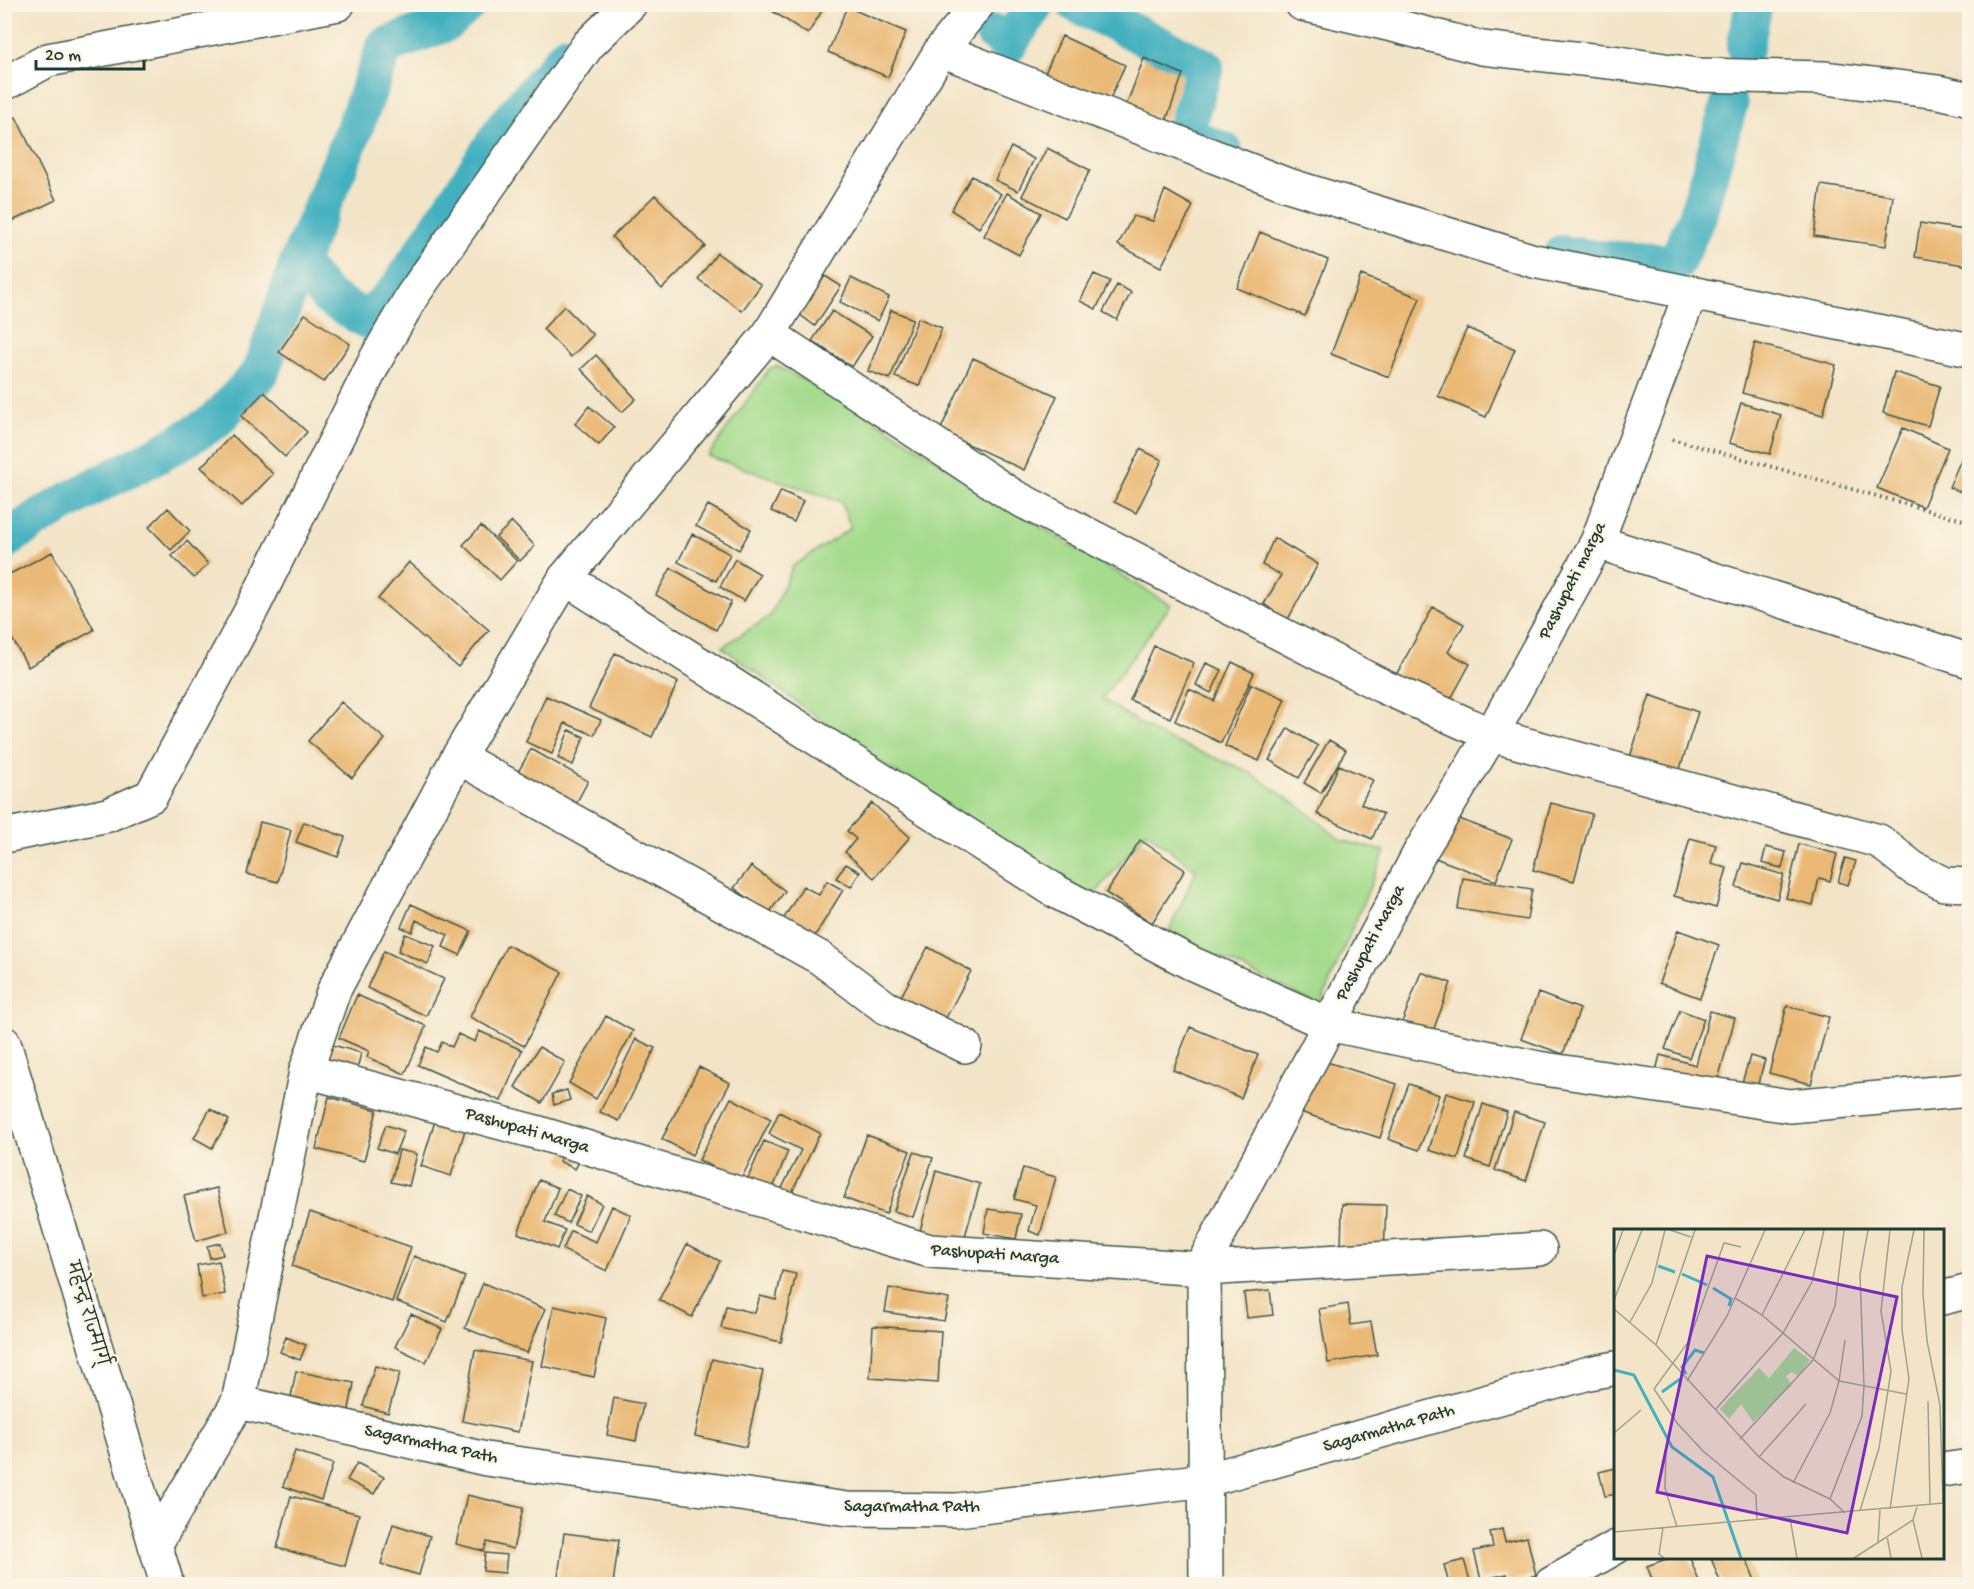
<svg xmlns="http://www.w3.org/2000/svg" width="1974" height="1589" font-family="'Gochi Hand','Playpen Sans Deva',sans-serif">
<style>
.green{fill:#a4db8d;stroke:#628c60;stroke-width:1.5}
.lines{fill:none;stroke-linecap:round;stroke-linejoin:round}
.canal{stroke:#42b0bf;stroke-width:38}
.building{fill:#eab976}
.minor-casing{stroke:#3f564a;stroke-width:36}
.tertiary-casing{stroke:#3f564a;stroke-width:36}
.trunk-casing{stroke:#3f564a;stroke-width:36}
.path{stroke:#3f564a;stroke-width:4;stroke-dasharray:1.5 4.5;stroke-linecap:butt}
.minor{stroke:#fff;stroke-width:33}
.tertiary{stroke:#fff;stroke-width:33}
.trunk{stroke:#fff;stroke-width:33}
.labels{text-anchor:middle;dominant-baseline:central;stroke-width:4.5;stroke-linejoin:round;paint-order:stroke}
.street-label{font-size:18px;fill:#1f3d34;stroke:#fcf5e5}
.inset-river{fill:none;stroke:#42b0bf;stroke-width:3}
.inset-road{fill:none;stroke:#9ea18c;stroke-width:1.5}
.view{fill:#7b2cbf;fill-opacity:0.15;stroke:#7b2cbf;stroke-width:3}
.inset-edge{fill:none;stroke:#1f3d34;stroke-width:3}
</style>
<rect width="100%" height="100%" fill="#fcf5e5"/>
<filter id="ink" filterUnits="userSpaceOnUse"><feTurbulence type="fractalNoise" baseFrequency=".0167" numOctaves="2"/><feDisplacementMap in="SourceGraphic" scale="12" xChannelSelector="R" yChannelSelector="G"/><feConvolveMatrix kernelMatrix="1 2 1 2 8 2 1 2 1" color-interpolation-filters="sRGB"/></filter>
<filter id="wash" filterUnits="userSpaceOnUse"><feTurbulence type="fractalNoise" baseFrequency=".008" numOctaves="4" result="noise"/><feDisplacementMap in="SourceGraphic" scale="24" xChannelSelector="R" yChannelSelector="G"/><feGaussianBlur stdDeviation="1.35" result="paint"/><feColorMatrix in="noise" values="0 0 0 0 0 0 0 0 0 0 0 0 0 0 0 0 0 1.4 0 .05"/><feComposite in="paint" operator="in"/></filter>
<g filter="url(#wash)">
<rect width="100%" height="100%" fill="#f3e4c7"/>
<path class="green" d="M777,366L852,405L1044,529L1171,605L1102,699L1160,736L1248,771L1303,809L1341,840L1385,851L1320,1005L1168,933L1196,870L1146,832L1092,898L952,812L807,710L722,647L770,616L793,566L851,528L841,502L708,456L769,369Z"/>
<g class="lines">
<path class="canal" d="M1076,4L1205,67L1184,134L1224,151
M994,33L1008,45L1035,4
M1745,47L1754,4
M1562,254L1594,259L1676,263L1697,217L1729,105
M298,263L329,298L367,320L398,289L506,125L567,54
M4,541L37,519L93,487L158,455L214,422L261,372L298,263L350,140L385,46L447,23L468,4"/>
</g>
<g id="blocks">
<path class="building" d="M776,4H826L808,34L772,11Z
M847,7L906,32L888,77L828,52Z
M1062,36L1125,65L1104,112L1041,82Z
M1144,58L1183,74L1166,121L1126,106Z
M16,117L56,200L4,225V122Z
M1011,147L1034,159L1018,191L995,180Z
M1047,148L1090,170L1065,218L1022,196Z
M972,176L1001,194L979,228L951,210Z
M1821,185L1893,196L1886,246L1814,236Z
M1165,190L1193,206L1161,267L1118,245L1133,216L1153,221Z
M1007,193L1041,213L1019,255L984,236Z
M655,195L705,246L662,289L612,237Z
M1920,223L1970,231V266L1915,257Z
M1260,232L1328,260L1305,316L1237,288Z
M717,253L761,285L742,311L698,279Z
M1094,274L1110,281L1096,309L1080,301Z
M1361,275L1420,298L1389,377L1331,354Z
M825,276L841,286L815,326L799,314Z
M851,278L889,297L878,321L840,302Z
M1117,285L1131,292L1117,320L1103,312Z
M564,306L593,335L571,357L543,329Z
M891,310L913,319L890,379L868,371Z
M832,311L872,336L852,367L812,341Z
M305,314L350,344L324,382L279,352Z
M918,318L942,328L919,386L895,377Z
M1467,328L1515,349L1486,417L1438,396Z
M1755,343L1836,365L1823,415L1742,393Z
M596,355L636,399L622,412L581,369Z
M973,358L1057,396L1024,470L940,431Z
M1894,372L1940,386L1928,426L1883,413Z
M264,392L307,432L285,457L241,416Z
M1741,403L1781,415L1770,454L1729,443Z
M589,406L614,427L599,445L575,424Z
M1903,428L1948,448L1923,507L1877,488Z
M232,435L273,474L242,506L201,467Z
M1970,439V472L1961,492L1949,487Z
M1140,449L1162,460L1136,513L1114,502Z
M781,491L803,501L794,522L771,511Z
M708,505L751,529L739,550L696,526Z
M168,508L190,531L171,550L149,527Z
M512,522L535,546L520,561L496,537Z
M481,526L517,561L500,580L463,545Z
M692,534L730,554L716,581L678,562Z
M1274,538L1318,564L1287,621L1264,604L1281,575L1262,565Z
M187,541L208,564L194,578L172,556Z
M52,552L94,630L28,667L4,624V577Z
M735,559L760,574L744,601L720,587Z
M409,562L489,630L458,667L378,599Z
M671,568L731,602L716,630L656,595Z
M1433,607L1464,624L1448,652L1470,664L1447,706L1395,677Z
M1154,646L1194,663L1170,718L1130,700Z
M615,653L678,682L652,737L589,708Z
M1232,662L1254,673L1221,743L1175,721L1189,689L1214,701Z
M1206,663L1222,670L1211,693L1196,685Z
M1251,684L1285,699L1259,761L1225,746Z
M1650,695L1698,712L1678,775L1629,760Z
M546,696L601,720L594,735L565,723L552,754L526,742Z
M341,702L385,739L352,778L308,741Z
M1288,728L1318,746L1299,778L1269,760Z
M569,730L584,737L573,765L558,758Z
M1329,740L1346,750L1321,793L1304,783Z
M531,749L588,781L571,813L513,781Z
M1339,765L1373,780L1361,804L1383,814L1372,839L1317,814Z
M872,803L910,837L874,878L845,852L856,839L847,831Z
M1551,803L1592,814L1574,881L1533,870Z
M1446,814L1512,839L1496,881L1430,856Z
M260,822L291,830L278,882L247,874Z
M304,822L345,837L338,857L296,842Z
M1690,838L1716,845L1711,864L1727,868L1716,908L1674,896Z
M1140,840L1185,870L1152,923L1106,893Z
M1799,844L1837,854L1830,881L1819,878L1813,905L1786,898Z
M1766,847L1786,852L1782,868L1762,863Z
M1845,858L1856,861L1848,885L1838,882Z
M1743,863L1784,875L1777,899L1736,887Z
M846,864L860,872L851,887L836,878Z
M751,866L785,891L769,913L734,888Z
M1463,878L1532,889L1527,920L1458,909Z
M827,881L843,890L810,944L780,925L803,886L819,895Z
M411,904L471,931L460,955L443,947L448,935L416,920L412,932L401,927Z
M1678,930L1719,945L1700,998L1659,983Z
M405,934L435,946L428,964L398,951Z
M507,945L562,972L524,1046L470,1017Z
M928,947L971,971L942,1025L898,1002Z
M384,951L444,979L426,1016L367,988Z
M1421,972L1451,983L1430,1039L1400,1028Z
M1538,993L1580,1009L1563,1054L1521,1039Z
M357,995L426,1026L405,1074L367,1057L369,1051L339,1038Z
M1787,1006L1829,1017L1811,1084L1769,1073Z
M1680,1010L1704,1019L1689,1058L1665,1049Z
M1710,1011L1735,1018L1716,1087L1656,1071L1660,1055L1696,1065Z
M606,1016L633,1031L596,1099L569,1083Z
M1190,1027L1258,1055L1241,1098L1173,1070Z
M479,1031L522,1050L501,1101L418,1065L426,1047L437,1052L442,1042L452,1047L458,1034L475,1042Z
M636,1039L655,1048L619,1121L600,1112Z
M326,1043L361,1053L357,1070L321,1059Z
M539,1047L565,1062L542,1103L515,1087Z
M1750,1056L1765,1060L1757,1087L1742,1083Z
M1314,1058L1397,1084L1380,1138L1297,1111Z
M699,1067L730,1083L692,1155L662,1139Z
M1409,1084L1439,1095L1419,1150L1388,1139Z
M567,1090L570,1100L554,1105L552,1094Z
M1446,1093L1475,1102L1458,1159L1429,1150Z
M329,1097L377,1110L364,1161L316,1149Z
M731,1098L771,1119L740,1181L699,1160Z
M1483,1104L1507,1112L1490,1167L1466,1159Z
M210,1109L229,1120L212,1148L194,1138Z
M779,1112L820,1133L787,1203L777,1198L801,1150L769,1134Z
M1514,1112L1545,1122L1526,1181L1495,1170Z
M435,1121L465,1130L451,1176L421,1166Z
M386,1125L404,1131L395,1154L377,1148Z
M867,1135L910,1151L886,1214L844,1198Z
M764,1141L788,1151L770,1196L745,1185Z
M399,1150L417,1154L409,1186L391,1182Z
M565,1150L581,1158L575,1169L559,1161Z
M914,1152L933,1158L913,1217L894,1211Z
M1023,1168L1056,1177L1040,1235L1029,1231L1036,1205L1014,1199Z
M936,1171L980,1184L963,1243L920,1231Z
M539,1180L558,1188L545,1222L565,1230L557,1249L518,1233Z
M217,1188L228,1232L196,1241L184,1196Z
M567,1189L581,1196L568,1223L554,1216Z
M587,1196L602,1204L589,1231L574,1224Z
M1342,1204L1386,1205L1384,1256L1341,1254Z
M612,1206L631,1215L607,1271L563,1250L571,1231L596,1242Z
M988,1209L1021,1214L1016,1239L984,1233Z
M310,1212L411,1247L392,1302L292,1266Z
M220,1243L223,1255L210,1258L207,1246Z
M687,1244L720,1261L692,1317L659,1300Z
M414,1256L465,1277L447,1322L396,1301Z
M219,1261L225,1294L202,1298L197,1265Z
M782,1271L796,1274L781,1342L721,1328L726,1306L755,1313L760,1296L776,1300Z
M483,1283L545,1309L527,1353L465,1328Z
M889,1288L949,1299L944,1321L885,1312Z
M1270,1290L1273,1315L1247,1318L1244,1293Z
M1348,1304L1351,1325L1371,1322L1377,1355L1328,1363L1319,1309Z
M554,1306L606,1318L594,1377L542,1366Z
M411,1314L442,1329L426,1362L395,1347Z
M873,1326L941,1331L938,1383L870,1378Z
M286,1337L306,1345L300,1360L280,1352Z
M475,1350L532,1361L518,1432L462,1421Z
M712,1359L763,1371L746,1447L695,1436Z
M375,1366L400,1373L388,1413L363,1406Z
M296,1371L354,1383L348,1414L322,1409L323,1403L291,1397Z
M614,1398L643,1404L636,1441L607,1435Z
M295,1451L333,1464L321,1500L283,1486Z
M357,1463L384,1477L374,1494L347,1480Z
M1616,1468V1494L1605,1496L1599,1472Z
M467,1495L523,1508L513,1549L487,1542L484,1551L456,1544Z
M291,1496L359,1514L345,1566L277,1548Z
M393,1524L430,1536L419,1575L381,1564Z
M1502,1529L1505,1542L1527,1537L1536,1575L1508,1582L1507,1574L1481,1580L1474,1551L1493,1547L1490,1532Z
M564,1533L619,1540L613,1584H557Z
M485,1553L507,1555L505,1573L483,1571Z
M1669,1558H1690L1700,1584H1654L1647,1566Z
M1711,1558H1746L1756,1583L1750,1584H1721Z
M1464,1560L1471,1584H1449L1444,1565Z"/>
</g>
</g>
<g filter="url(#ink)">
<use href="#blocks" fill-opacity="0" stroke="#3f564a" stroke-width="1.5"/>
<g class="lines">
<g class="minor-casing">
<path id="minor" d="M1302,4L1396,26L1482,48L1619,63L1697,75L1825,78L1938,92L1970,99
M941,50L1285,184L1534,261L1970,350
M4,84L48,60L338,4
M769,334L1013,496L1382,686L1491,735L1879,841L1913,868L1944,884L1970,885
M1597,542L1970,661
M565,578L1057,892L1191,963L1328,1024L1538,1068L1790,1106L1970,1090
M458,757L820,958L885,1007L965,1046
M4,836L108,815L151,796L254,605L376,359L412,296L588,45L630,4
M306,1071L539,1133L930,1251L1204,1269L1207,1257L1420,852L1491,735L1597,542L1691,292
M1942,1298L1970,1291
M238,1402L486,1459L848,1509L957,1510L1206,1480L1589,1373L1616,1368
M1942,1470L1970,1466
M1206,1584L1204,1269L1540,1249
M1551,1584L1616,1547"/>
</g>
<g class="tertiary-casing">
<path id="tertiary" d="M155,1545L238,1402L306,1071L334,990L458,757L565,578L769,334L941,50L978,4"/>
</g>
<g class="trunk-casing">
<path id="trunk" d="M4,1043L167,1584"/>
</g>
<path class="path" d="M1672,439L1970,522"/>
<use href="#minor" class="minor"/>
<use href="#tertiary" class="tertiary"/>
<use href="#trunk" class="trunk"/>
</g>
</g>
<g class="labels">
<g class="street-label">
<text transform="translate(1573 581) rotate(-63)">Pashupati marga</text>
<text transform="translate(1371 943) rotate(-62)">Pashupati Marga</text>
<text transform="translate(527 1131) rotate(16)">Pashupati Marga</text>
<text transform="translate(995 1255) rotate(4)">Pashupati Marga</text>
<text transform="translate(86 1314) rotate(73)">महेन्द्र राज्मार्ग्</text>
<text transform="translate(1389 1429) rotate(-16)">Sagarmatha Path</text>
<text transform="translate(431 1445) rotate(12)">Sagarmatha Path</text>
<text x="912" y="1507">Sagarmatha Path</text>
</g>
</g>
<g transform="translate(1614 1229)">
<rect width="330" height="330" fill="#f3e4c7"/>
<path d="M180,119L196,131L184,147L177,143L172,147L178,156L139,193L127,175L115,190L106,180L113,172L145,139L155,149Z" fill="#a4db8d"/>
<path class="inset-river" d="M44,37L61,43M68,45L93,56M99,59L117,70L115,77M0,141L20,146L58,218L99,248L127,329M72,145L68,138L81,121L90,124M48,163L66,150"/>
<path class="inset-road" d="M56,1L77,8M310,1L309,65L313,112L326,176L329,274M127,18L110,14L75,112L40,160L63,194L89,222L142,266L143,291M0,26L9,1M121,69L148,86L225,152L216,184L179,254M0,71L28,1M0,80L42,116L145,228L170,248L216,270L231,284M148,86L191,1M16,93L38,54L51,1M231,111L225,152L292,165M42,116L81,1M73,152L113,87L151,1M314,172L316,276M102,180L169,104L198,53L210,1M0,204L27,181M126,210L199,131L221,77L230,1M52,222L51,259L63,298M145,228L192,175M216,270L248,187L250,157L246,46L254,1M276,280L295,150L288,101V58L300,1M246,282L265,219L277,142L267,82L276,1M176,289L183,329M299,291L308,329M49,299L45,325L50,329M0,303L330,274M273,307L277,329M264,313L266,281M240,329L299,291L303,278"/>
<path class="view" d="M93,27L283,68L233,304L43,263Z"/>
<rect width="330" height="330" class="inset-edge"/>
</g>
<rect width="1974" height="1589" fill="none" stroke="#fcf5e5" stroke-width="24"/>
<path d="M36 60v9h108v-9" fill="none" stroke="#1f3d34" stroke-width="3"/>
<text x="45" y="60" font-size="18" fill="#1f3d34" stroke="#fcf5e5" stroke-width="4.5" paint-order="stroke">20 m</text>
</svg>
